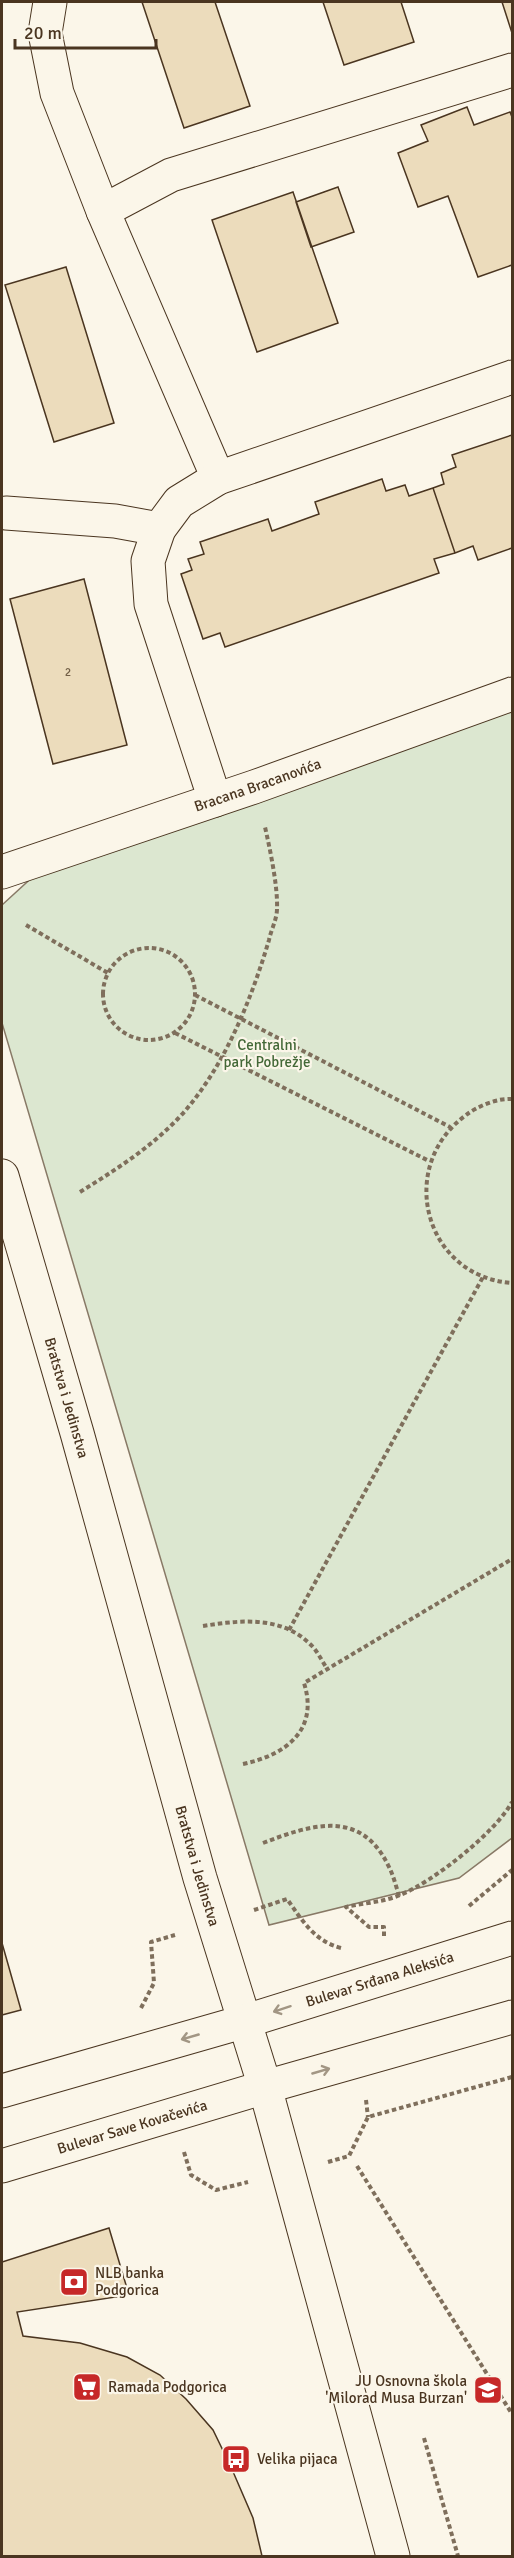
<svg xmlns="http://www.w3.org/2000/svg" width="514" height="2558" font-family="Signika,sans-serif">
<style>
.green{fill:#dce7d0;stroke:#887966;stroke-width:1.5}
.building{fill:#ecdcbc;stroke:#4a3520;stroke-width:1.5}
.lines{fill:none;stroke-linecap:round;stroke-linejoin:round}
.minor-casing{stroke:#4a3520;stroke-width:35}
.tertiary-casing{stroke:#4a3520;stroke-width:35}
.secondary-casing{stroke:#4a3520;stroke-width:35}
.path{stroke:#7f6f5c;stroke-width:4;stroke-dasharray:4.5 3;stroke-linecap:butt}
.minor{stroke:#fbf6e9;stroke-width:33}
.tertiary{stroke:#fbf6e9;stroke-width:33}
.secondary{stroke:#fbf6e9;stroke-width:33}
.oneway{stroke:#a29684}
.labels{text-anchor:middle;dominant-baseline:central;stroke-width:4.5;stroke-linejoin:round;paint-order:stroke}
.number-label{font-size:12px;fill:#725f47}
.street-label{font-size:15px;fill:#4a3520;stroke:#fbf6e9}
.park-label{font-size:15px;fill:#436837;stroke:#fbf6e9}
.poi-label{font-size:15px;fill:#4a3520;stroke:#fbf6e9;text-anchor:start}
</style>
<rect width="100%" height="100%" fill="#fbf6e9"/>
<path class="green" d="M512,709V1838L459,1878L269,1925L2,1023V905L37,873Z"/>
<path class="building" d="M142,2H215L250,106L184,128Z
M323,2H401L414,42L344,65Z
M502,2H512V33Z
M467,107L474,125L510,112L512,117V265L478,277L448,196L418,207L398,153L428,141L421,125Z
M338,187L354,232L311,247L296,202Z
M293,192L338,323L257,352L212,220Z
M66,267L114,423L54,442L5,285Z
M512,435V548L478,560L473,546L455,553L433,488L444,484L441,473L456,467L452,455Z
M382,479L386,491L405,485L409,496L433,488L455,553L434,559L439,573L225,647L220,633L203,639L181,574L192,570L188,559L204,554L200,542L268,519L272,531L319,514L315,502Z
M84,579L127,745L53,764L10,599Z
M2,1943L21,2010L2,2015Z
M109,2228L129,2295L17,2312L23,2336L80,2343L127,2357L160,2375L186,2399L213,2430L231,2467L253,2518L262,2556H2V2262Z"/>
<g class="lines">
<g class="minor-casing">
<g id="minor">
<path d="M50,2L45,33L57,93L103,211L218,478"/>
<path d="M103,211L171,175L512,70"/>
<path d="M6,513L115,521L159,529"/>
<path d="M215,800L151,604L148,561L159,529L179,502L218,478L512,377"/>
<path id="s1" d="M2,872L254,787L512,694"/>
</g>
</g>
<g class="tertiary-casing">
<g id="tertiary">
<path d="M2,2091L246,2021"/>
<path id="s2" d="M2,2166L265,2087"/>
</g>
</g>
<g class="secondary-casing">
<g id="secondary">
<path id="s3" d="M2,1176L77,1433L200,1878L265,2087L393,2556"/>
<path id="s4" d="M246,2021L512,1938"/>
<path d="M265,2087L512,2017"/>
</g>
</g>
<path class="path" d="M26,925L108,973
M103 994a46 46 0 1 1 92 0a46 46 0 1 1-92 0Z
M195,995L450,1127
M175,1033L429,1161
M512,1099C497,1098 478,1106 466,1115C395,1167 425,1277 512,1283
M80,1192C117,1169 155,1145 185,1111C226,1063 251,1000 269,940C271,930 277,919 277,909C278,887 270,849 265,827
M203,1626C241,1620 283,1615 313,1647C319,1654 323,1663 328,1670
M289,1630L483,1277
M243,1764C286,1755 319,1730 304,1683L512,1559
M263,1843C310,1825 360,1808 388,1865C393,1874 396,1886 399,1896
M469,1906L512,1870
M254,1910L287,1899C302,1920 314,1941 341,1948
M384,1936V1927H369L346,1907C364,1903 384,1902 400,1895C433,1882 496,1832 512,1802
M141,2008L154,1983L151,1942L175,1935
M366,2100L368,2117
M184,2152L191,2175L216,2190L248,2182
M328,2162L349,2156L368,2117L512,2077
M357,2166L512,2414
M424,2438L458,2556"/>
<use href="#minor" class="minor"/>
<use href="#tertiary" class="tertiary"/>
<use href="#secondary" class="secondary"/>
</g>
<defs><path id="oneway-shaft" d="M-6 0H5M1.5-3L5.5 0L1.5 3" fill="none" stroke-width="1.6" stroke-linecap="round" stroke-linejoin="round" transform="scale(1.5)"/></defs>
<g class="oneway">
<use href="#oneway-shaft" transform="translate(282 2009) rotate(162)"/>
<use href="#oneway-shaft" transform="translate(190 2037) rotate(164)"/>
<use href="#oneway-shaft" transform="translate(321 2071) rotate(-16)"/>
</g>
<defs>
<g id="bank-square" transform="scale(1.5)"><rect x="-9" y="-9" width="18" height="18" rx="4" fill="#c62828" stroke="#fbf6e9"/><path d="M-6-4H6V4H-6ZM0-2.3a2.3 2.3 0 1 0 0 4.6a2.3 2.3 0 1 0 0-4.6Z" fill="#fff"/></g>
<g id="supermarket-square" transform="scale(1.5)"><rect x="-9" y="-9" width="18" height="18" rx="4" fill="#c62828" stroke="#fbf6e9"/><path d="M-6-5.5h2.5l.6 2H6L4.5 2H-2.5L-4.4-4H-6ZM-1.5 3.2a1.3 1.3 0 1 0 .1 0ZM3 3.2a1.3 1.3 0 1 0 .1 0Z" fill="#fff"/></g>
<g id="school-square" transform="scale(1.5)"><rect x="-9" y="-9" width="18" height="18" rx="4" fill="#c62828" stroke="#fbf6e9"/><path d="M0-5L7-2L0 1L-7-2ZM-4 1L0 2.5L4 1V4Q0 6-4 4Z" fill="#fff"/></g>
<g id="bus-square" transform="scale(1.5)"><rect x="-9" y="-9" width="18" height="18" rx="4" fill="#c62828" stroke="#fbf6e9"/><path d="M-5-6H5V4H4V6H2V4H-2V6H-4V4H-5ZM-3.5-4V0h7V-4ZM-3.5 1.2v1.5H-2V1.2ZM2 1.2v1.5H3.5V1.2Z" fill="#fff"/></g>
</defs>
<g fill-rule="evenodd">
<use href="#bank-square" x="74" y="2282"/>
<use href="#supermarket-square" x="87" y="2387"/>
<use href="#school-square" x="488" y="2390"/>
<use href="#bus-square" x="236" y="2459"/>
</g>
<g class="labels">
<g class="number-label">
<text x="68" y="672">2</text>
</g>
<g class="street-label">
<text stroke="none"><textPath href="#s1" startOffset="270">Bracana Bracanovića</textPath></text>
<text stroke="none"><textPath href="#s3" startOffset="231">Bratstva i Jedinstva</textPath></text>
<text stroke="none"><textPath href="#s3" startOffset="717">Bratstva i Jedinstva</textPath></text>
<text stroke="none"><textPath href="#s4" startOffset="140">Bulevar Srđana Aleksića</textPath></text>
<text stroke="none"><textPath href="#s2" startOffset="136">Bulevar Save Kovačevića</textPath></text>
</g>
<g class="park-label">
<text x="267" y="1045">Centralni<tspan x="267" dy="17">park Pobrežje</tspan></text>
</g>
<g class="poi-label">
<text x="95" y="2273">NLB banka<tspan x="95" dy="17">Podgorica</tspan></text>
<text x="467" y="2381" text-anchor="end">JU Osnovna škola<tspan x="467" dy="17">'Milorad Musa Burzan'</tspan></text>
<text x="108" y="2387">Ramada Podgorica</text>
<text x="257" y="2459">Velika pijaca</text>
</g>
</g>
<rect width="514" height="2558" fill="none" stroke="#4a3520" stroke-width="6"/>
<path d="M15 39v9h141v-9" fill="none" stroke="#4a3520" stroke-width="3"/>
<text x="24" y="39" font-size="18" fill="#4a3520" stroke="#fbf6e9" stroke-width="4.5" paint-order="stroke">20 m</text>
</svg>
